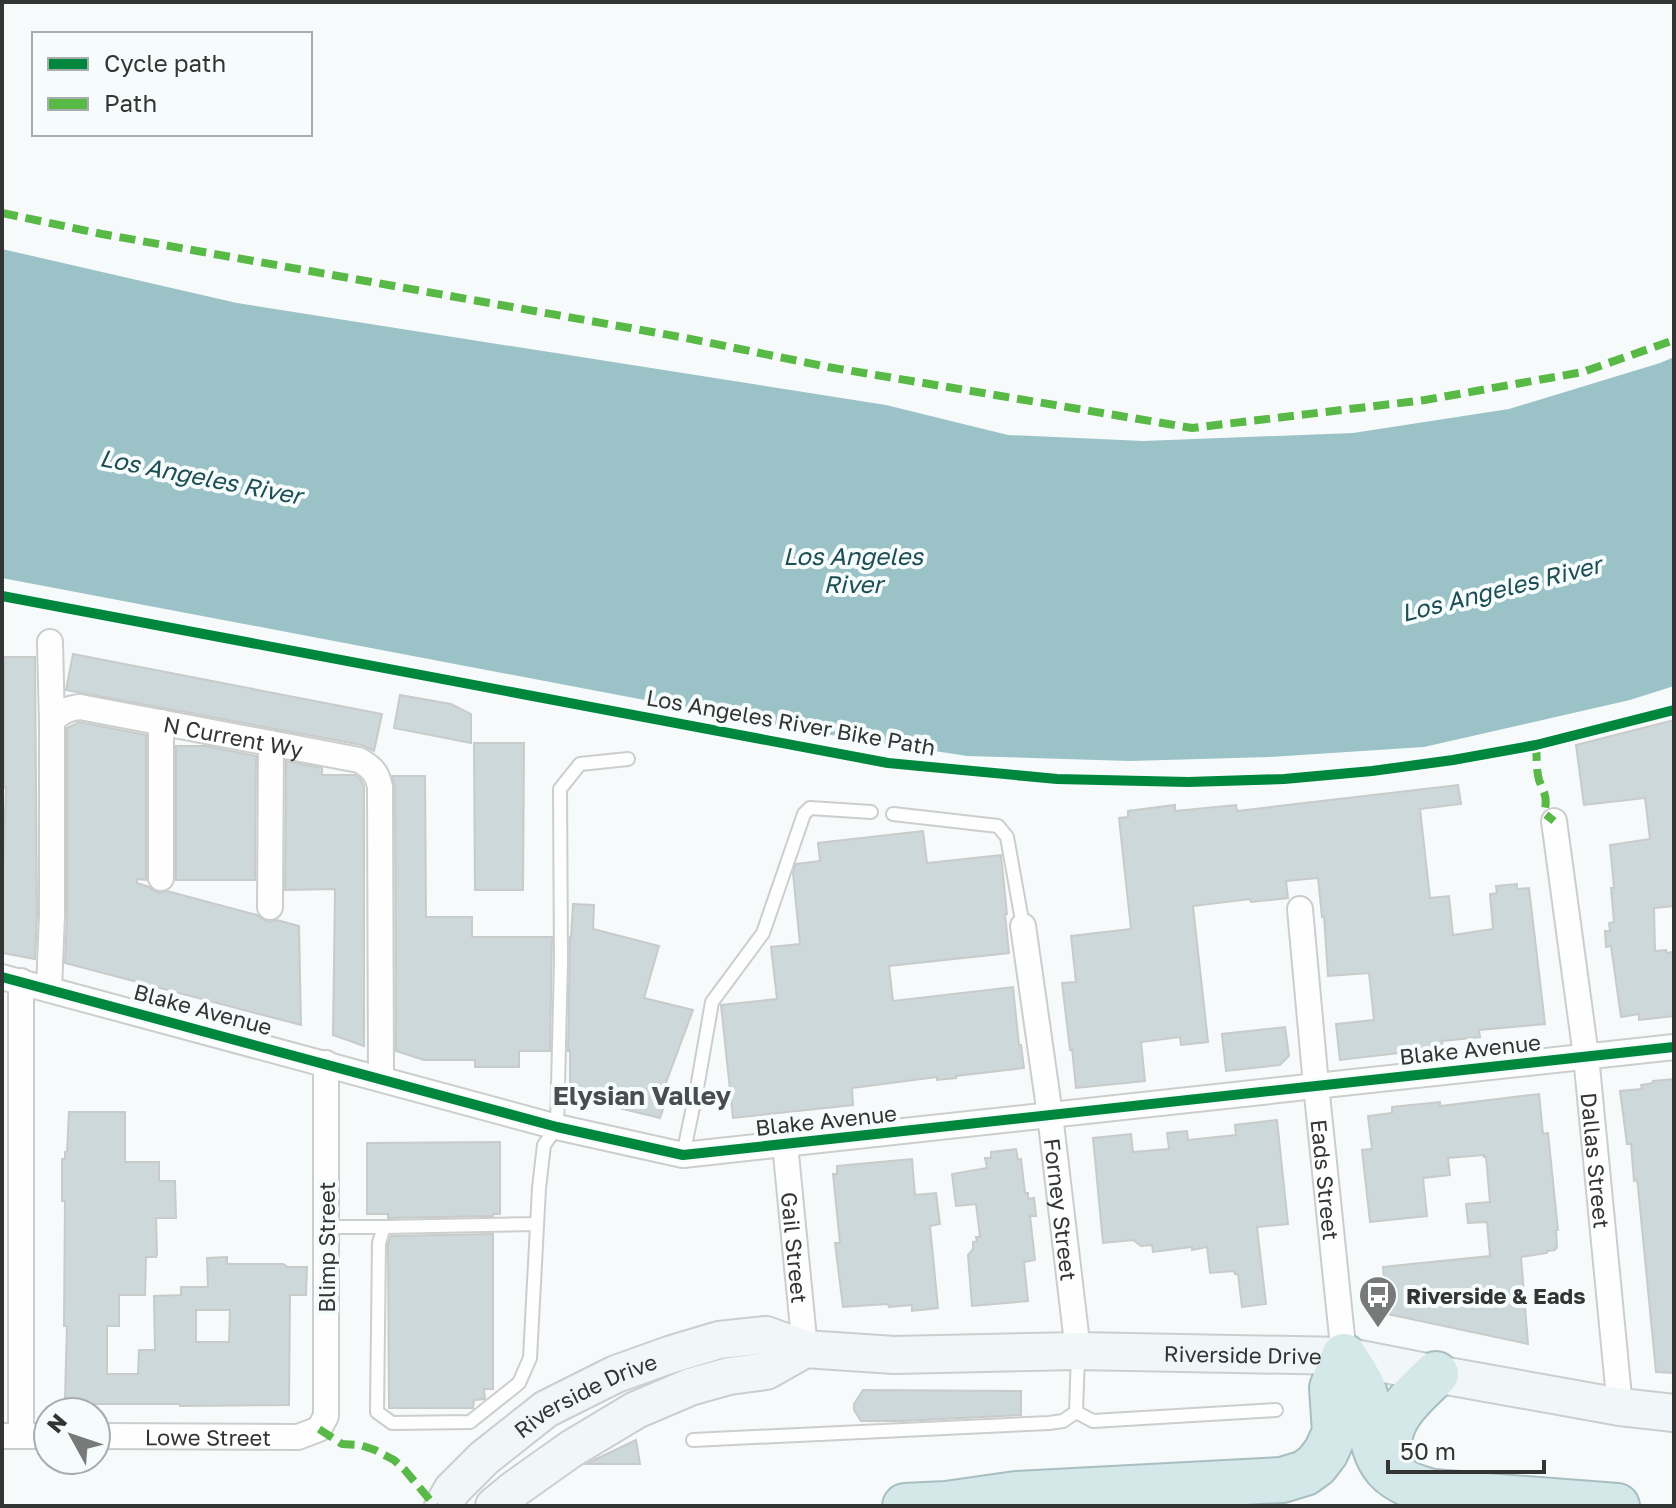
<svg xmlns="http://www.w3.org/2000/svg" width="1676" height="1508" font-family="'Golos Text',sans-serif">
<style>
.water{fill:#9bc3c7}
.building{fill:#ccd8da;stroke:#c9cbcb;stroke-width:2;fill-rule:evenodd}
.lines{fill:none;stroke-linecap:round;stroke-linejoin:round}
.lane-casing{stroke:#cccece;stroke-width:16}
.street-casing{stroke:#cccece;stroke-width:28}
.secondary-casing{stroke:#cccece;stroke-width:40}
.highway-casing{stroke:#a8bec0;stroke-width:48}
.lane{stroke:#fefefe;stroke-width:12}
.street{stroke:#fefefe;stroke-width:24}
.secondary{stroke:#f1f7f8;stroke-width:36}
.highway{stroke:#d4e7e9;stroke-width:44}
.quiet{stroke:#58b947;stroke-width:8;stroke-dasharray:16 8;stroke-linecap:butt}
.cycleway-casing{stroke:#f6fbfb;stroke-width:15}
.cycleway{stroke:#00873e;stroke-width:10}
.labels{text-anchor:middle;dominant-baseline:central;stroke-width:8;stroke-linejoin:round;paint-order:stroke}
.street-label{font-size:22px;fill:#333535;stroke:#f6fbfb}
.poi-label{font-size:22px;font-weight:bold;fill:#333535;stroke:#f6fbfb;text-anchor:start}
.water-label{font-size:24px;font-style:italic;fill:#1c4e53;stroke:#f6fbfb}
.quarter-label{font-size:26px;font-weight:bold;fill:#494d4d;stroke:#f6fbfb}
</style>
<rect width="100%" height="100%" fill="#f7fafa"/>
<path class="water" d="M2,249L237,303L886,405L1008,435L1143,441L1353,433L1509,409L1660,363L1674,357V686L1630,700L1424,747L1269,757L1130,761L967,756L818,733L2,578Z"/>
<path class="building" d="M73,654L382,714L374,751L362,745L66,690Z
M4,657H35L37,915L35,959L2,953V894L6,787L4,788Z
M400,695L451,704L471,714V743L394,728Z
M1674,720V906L1654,908L1655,951L1666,950L1667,953L1674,952V1016L1639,1020V1014L1621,1017L1611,946L1606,947L1605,931H1610L1609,923L1614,922L1611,888H1614L1610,845L1650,839L1645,798L1584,805L1576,745Z
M79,722L146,735V880L137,879V883L149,887L154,891L160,893L167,891L257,915L262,919L269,922L277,920L299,926L301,1025L65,963L67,915V728Z
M474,743H524L523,890H475Z
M176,746H206L256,756L255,880H176Z
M286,761L322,768V775H355L361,780L364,786V1046L333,1035L335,889L285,890Z
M392,776H425L426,917H472V937H552L550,1051H519V1067H475V1060H424L396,1051L395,787Z
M1458,785L1461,804L1420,809L1430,898L1449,896L1453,935L1493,929L1490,894L1497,893L1496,886L1517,884V889L1529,888L1545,1024L1479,1030L1480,1037L1442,1041L1443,1048L1340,1060L1336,1024L1374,1020L1369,973L1328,976L1324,916L1322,917L1318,878L1286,881L1288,898L1251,902L1250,899L1193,906L1208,1042L1181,1045L1180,1037L1141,1042L1145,1081L1076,1088L1072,1049L1070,1050L1062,983L1076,982L1071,936L1131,929L1119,818L1128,817V811L1175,805V811L1236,805L1237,811Z
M923,831L927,863L1001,855L1007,914H1005L1009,953L889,966L893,1001L1013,987L1019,1045H1021L1024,1068L956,1076V1078L937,1080V1077L852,1088L853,1105L733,1118L721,1005L777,999L771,947L800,944L793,873L796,864L820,861L818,843Z
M573,904L594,905L593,929L659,946L644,998L693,1010L660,1099L666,1100L660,1118L570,1096V1051H568L570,937H571Z
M1285,1027L1289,1056L1280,1065L1226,1071L1222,1034Z
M1674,1079V1373L1656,1372L1638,1187L1637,1180L1634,1181L1631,1144H1627L1620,1091L1642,1089L1641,1085L1653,1083V1081Z
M1539,1094L1543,1134L1548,1133L1558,1230H1556L1557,1248H1555V1250L1547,1251V1253L1521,1257L1528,1344L1387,1314L1383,1267L1490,1256L1487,1222L1468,1223L1466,1204L1490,1202L1486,1157H1484V1155L1448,1158L1450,1175L1423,1178L1427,1216L1370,1222L1362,1150L1372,1149L1368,1116L1392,1113V1107L1440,1102V1106Z
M69,1112H125V1162H159V1181H175L176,1218H156L157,1254L156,1257H146L145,1295H119V1326H107V1374H138L139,1350H155L154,1296L181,1295V1287H208L207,1258L227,1257V1264H283L288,1267H307L306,1295H290L289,1405L180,1406V1404H71V1398H65L67,1326H64L65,1201H62V1159H65V1152H67ZM196,1310H230L229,1342H196Z
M1277,1120L1288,1224L1257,1227L1266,1304L1242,1307L1238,1274H1235L1234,1271L1210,1273L1207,1247L1192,1250V1247L1153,1252L1152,1245L1141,1246L1133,1240L1103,1243L1093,1138L1131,1134L1133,1152L1169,1149L1167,1133L1187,1131L1188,1140L1236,1135L1235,1125Z
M500,1142V1214H493V1216L388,1218V1214H367V1143Z
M1016,1149L1018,1160L1021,1159L1025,1193H1028V1199L1034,1198L1036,1216H1030L1035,1260L1024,1262L1028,1301L972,1306L968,1255L973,1249V1242L977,1241L976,1237H980L976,1204L956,1206L952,1174L987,1168L985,1158H991V1152Z
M912,1159L915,1195L936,1193L940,1224L930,1226L938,1308L912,1311V1305L889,1307L888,1304L843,1307L835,1243H840L833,1174H837V1166Z
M493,1234V1389H484L485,1399L474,1400L473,1408H389L388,1243L391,1236Z
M863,1390L1021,1391V1415L902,1421H861L854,1410V1404Z
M636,1440L640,1464H587L592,1461Z"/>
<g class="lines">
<g class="lane-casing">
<path id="lane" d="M893,814L998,826L1007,837L1023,926
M683,1155L697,1088L712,1002L763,933L804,814L810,808L871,812
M537,1224L384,1227L379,1243L377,1412L392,1423L470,1422L519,1383L530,1358L539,1188L544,1145L557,1127L561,962L560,789L580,764L628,759
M326,1227H384
M1078,1354L1076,1412L1093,1421L1276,1410
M693,1440L1049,1423L1063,1421L1076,1412"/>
</g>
<g class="street-casing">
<g id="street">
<path d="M50,642L52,722"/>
<path id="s1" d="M1554,821L1586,1056L1620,1407"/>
<path d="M161,878V722"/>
<path d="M270,907L271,743"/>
<path id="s2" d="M1300,909L1316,1085L1344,1356"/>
<path id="s3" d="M1023,926L1050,1115L1078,1351"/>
<path d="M2,977L557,1127L683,1155L1674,1047"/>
<path id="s4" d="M49,989L52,915V722C58,713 69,708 80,707L359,760C371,767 377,772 380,787L381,1078"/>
<path id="s5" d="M785,1144L805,1349"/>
<path d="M2,1436H48"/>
<path d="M21,1436V981"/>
<path id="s6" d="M96,1436L298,1437L319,1429L326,1416V1063"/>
</g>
</g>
<g class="secondary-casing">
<g id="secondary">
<path id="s7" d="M443,1506L452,1490L484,1458L546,1409L616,1374L669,1355L719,1340L766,1335L805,1349L894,1355L1078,1351L1344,1356L1436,1374L1620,1407L1674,1413"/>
<path d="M494,1506L516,1488L571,1449L636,1410L690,1387L729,1376L766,1371L805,1349"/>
</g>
</g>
<g class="highway-casing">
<path id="highway" d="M1344,1356C1350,1366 1358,1377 1363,1388C1367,1397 1367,1409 1369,1419C1375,1464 1387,1481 1433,1492L1617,1506
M1394,1471C1392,1462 1389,1453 1389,1444C1390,1414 1416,1394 1436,1374
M905,1506L946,1504L1016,1494L1282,1480L1305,1473L1316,1465L1326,1452L1335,1432L1332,1388L1344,1356"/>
</g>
<use href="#lane" class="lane"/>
<use href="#street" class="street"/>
<use href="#secondary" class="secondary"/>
<use href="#highway" class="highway"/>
<path class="quiet" d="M2,213L102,234L686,338L828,367L1192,428L1425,400L1583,372L1674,340
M1536,745C1537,756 1536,769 1539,780C1545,795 1548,797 1544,813L1554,821
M319,1429L342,1444L360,1445L375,1450L394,1460L404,1469L435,1506"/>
<g class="cycleway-casing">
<path id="cycleway" d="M2,596L888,763L1057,779L1188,782L1284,779L1372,771L1453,760L1536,745L1674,710
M2,977L557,1127L683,1155L1674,1047"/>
</g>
<use href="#cycleway" class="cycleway"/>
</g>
<defs>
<g id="bus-pin" transform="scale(2)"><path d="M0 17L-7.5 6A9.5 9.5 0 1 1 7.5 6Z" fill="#787a7a" stroke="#f6fbfb"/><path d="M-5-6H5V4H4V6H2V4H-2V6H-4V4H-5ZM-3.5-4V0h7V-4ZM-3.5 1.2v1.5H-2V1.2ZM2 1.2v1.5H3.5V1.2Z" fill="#fff"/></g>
</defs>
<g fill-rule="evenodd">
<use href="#bus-pin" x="1378" y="1295"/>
</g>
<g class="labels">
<g class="street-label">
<text transform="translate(791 722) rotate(10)">Los Angeles River Bike Path</text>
<text stroke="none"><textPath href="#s4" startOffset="456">N Current Wy</textPath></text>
<text transform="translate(203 1009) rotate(15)">Blake Avenue</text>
<text transform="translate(1470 1049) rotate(-6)">Blake Avenue</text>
<text transform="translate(826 1120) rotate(-6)">Blake Avenue</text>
<text stroke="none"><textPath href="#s1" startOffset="342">Dallas Street</textPath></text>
<text stroke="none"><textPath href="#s2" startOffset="272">Eads Street</textPath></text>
<text stroke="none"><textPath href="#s3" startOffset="286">Forney Street</textPath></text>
<text transform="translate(326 1247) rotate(-90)">Blimp Street</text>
<text stroke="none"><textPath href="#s5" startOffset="104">Gail Street</textPath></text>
<text stroke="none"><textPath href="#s7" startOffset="856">Riverside Drive</textPath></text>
<text stroke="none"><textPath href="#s7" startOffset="184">Riverside Drive</textPath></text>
<text stroke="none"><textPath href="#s6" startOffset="112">Lowe Street</textPath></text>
</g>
<g class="poi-label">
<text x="1406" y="1295">Riverside &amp; Eads</text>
</g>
<g class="water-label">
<text transform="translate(201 476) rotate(11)">Los Angeles River</text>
<text x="853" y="555">Los Angeles<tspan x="853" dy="28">River</tspan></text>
<text transform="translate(1501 588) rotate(-14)">Los Angeles River</text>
</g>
<g class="quarter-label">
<text x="642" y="1095">Elysian Valley</text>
</g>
</g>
<rect width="1676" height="1508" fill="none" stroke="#333535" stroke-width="8"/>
<rect x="32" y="32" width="280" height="104" fill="#f6fbfb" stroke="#a8acac" stroke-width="2"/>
<rect x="48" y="58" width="40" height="12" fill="#00873e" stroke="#a8acac" stroke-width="2"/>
<text x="104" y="72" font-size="24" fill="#333535">Cycle path</text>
<rect x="48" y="98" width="40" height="12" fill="#58b947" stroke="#a8acac" stroke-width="2"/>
<text x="104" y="112" font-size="24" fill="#333535">Path</text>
<g transform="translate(72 1436) rotate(310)"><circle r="38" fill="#f6fbfb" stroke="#a8acac" stroke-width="2"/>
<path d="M0-6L14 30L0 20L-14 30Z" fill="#787a7a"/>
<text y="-12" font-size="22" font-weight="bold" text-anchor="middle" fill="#333535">N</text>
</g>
<path d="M1388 1460v12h156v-12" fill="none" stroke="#333535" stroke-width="4"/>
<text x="1400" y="1460" font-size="24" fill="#333535" stroke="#f6fbfb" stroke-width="6" paint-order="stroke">50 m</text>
</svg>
